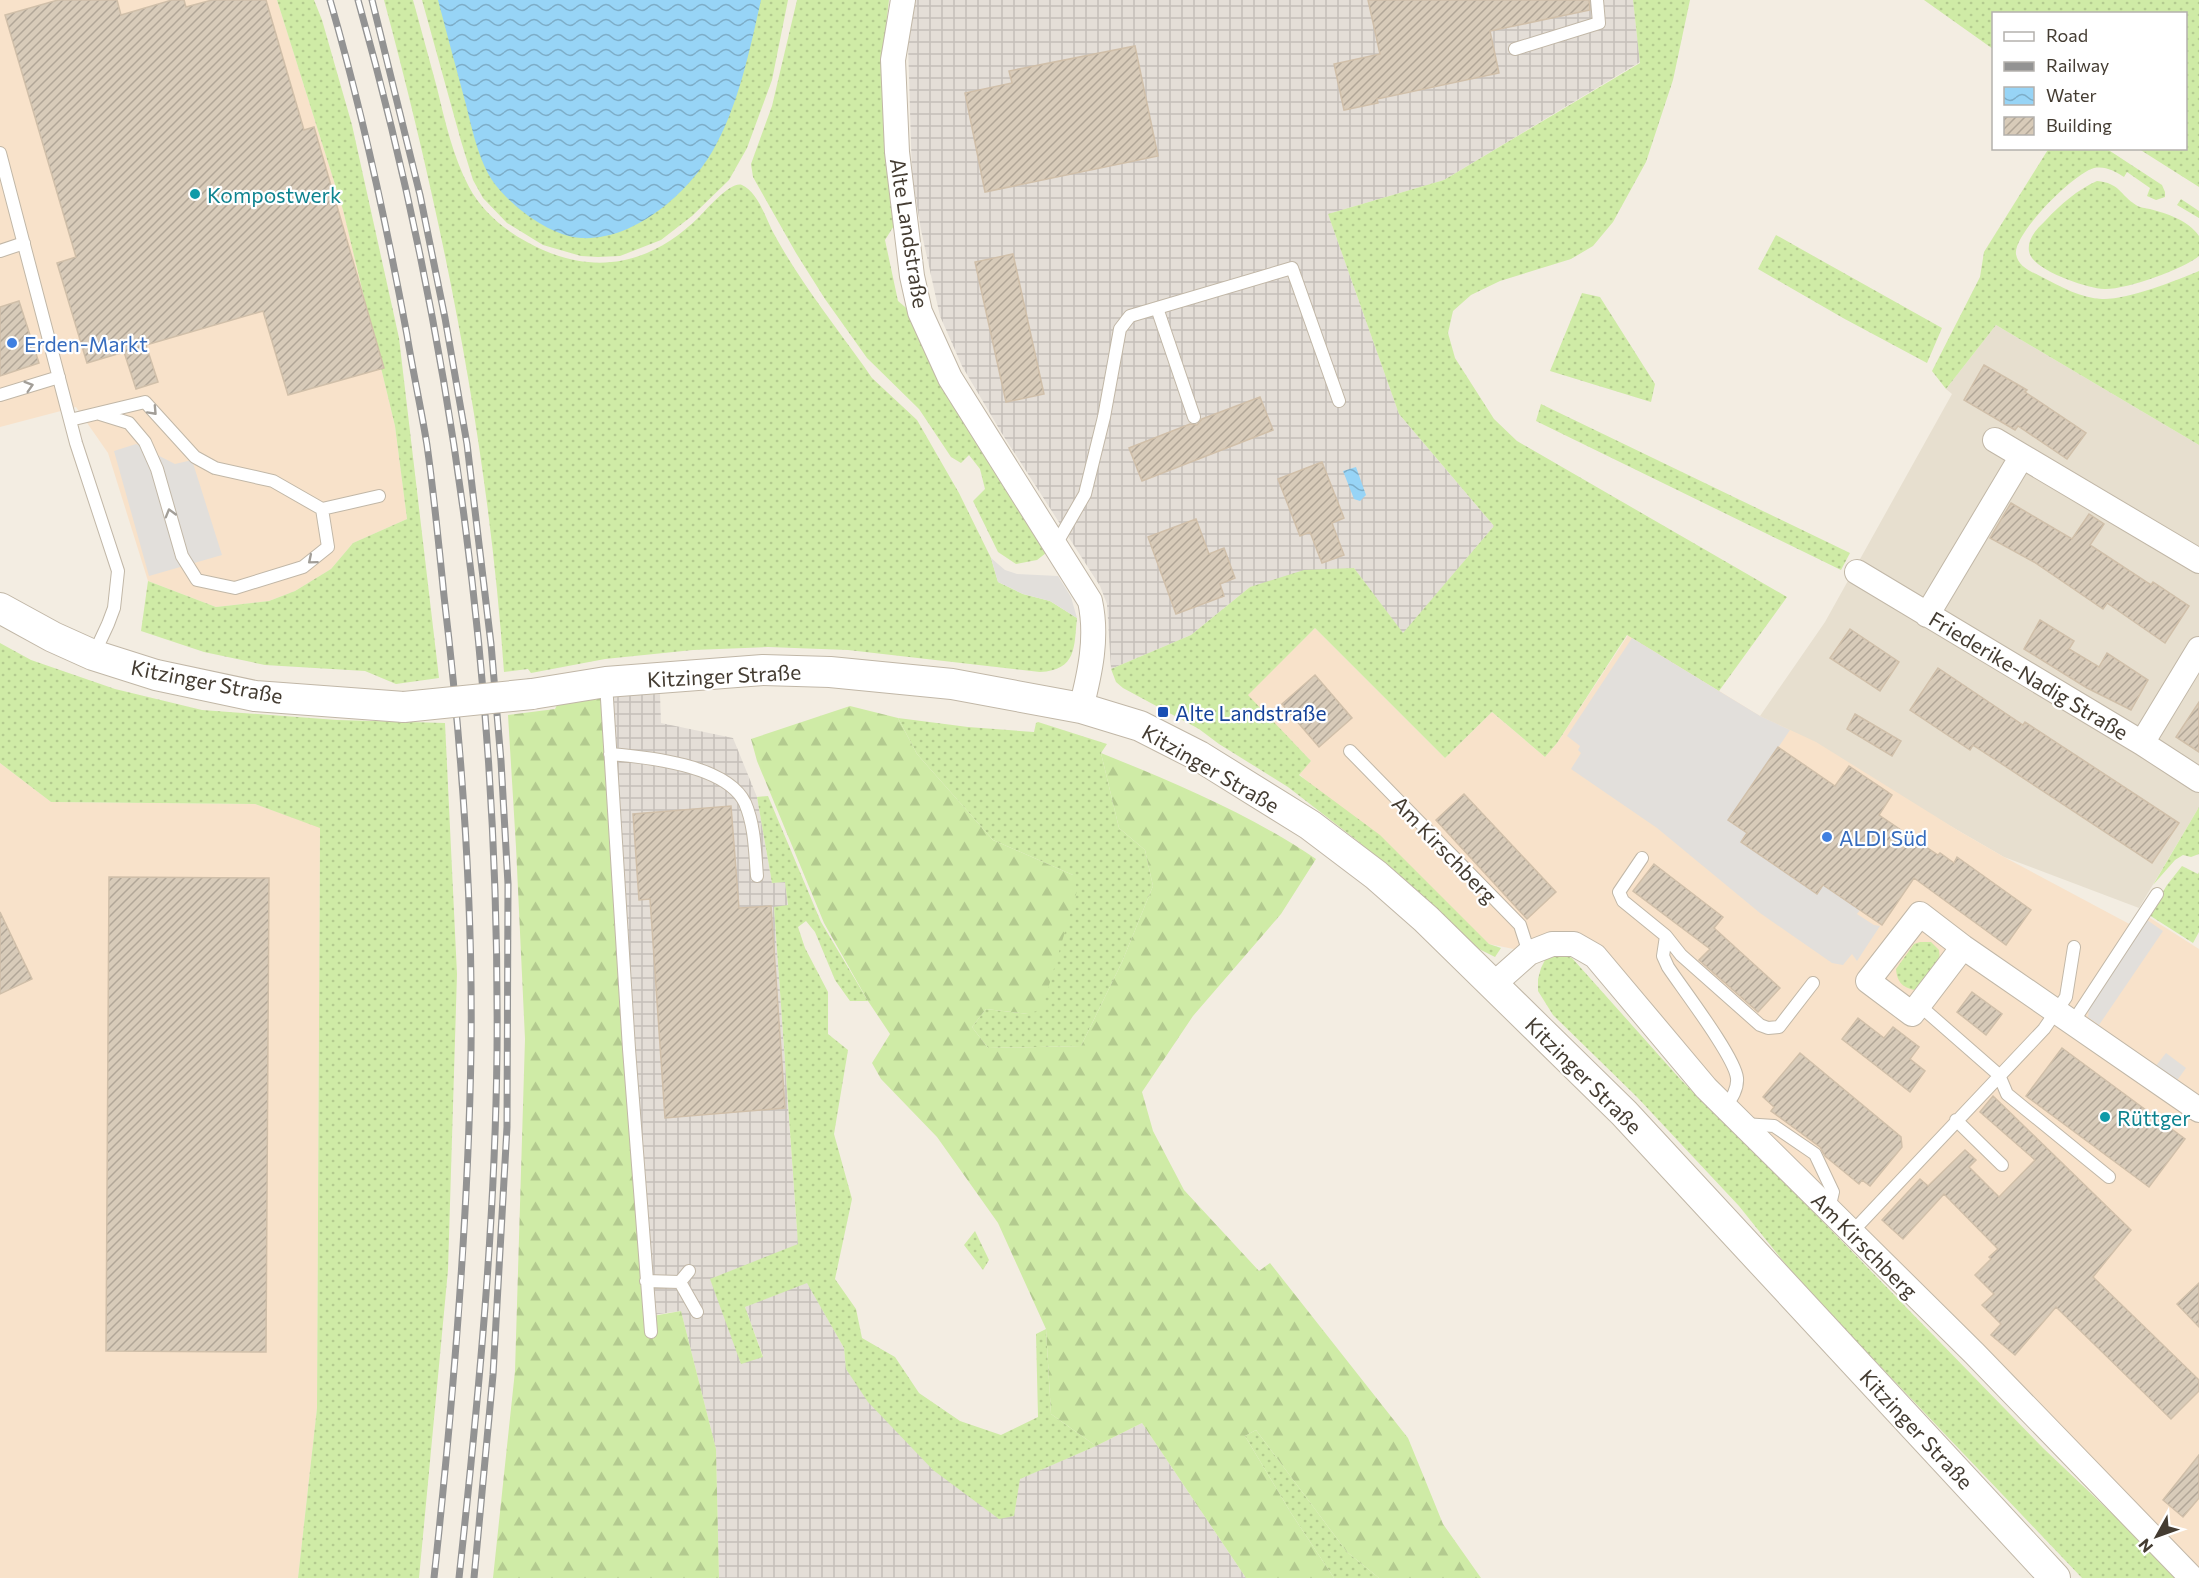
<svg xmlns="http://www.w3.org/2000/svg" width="2199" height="1578" font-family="Commissioner,sans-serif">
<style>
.residential{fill:#e7dfcf}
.commercial{fill:#f8e2ca}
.industrial{fill:url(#industrial-grid)}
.grass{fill:url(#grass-dots)}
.forest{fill:url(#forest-firs)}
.parking{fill:#e2dfdb}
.water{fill:url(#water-waves)}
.building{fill:url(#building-hatch);stroke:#d0bfa9;stroke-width:1.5}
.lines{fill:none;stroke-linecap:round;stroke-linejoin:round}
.service-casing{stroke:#c1b7a7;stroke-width:14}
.minor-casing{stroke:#c1b7a7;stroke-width:26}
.tertiary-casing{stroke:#c1b7a7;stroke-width:32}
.service{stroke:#fff;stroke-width:12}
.minor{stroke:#fff;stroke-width:24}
.tertiary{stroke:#fff;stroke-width:30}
.rail-casing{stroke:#939393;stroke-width:7}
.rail{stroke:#fff;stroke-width:4.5;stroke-dasharray:14;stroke-linecap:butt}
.tertiary-bridge-casing{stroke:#c1b7a7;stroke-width:32;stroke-linecap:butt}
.tertiary-bridge{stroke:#fff;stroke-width:30}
.oneway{stroke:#a29e98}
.culture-dot{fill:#0f9aa8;stroke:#fff;stroke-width:2}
.shop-dot{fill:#3f7fe0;stroke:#fff;stroke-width:2}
.transit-dot{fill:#1a4fb4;stroke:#fff;stroke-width:2}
.labels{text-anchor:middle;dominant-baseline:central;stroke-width:4.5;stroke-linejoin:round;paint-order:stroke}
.culture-label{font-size:21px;fill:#0d838f;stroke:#fff;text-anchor:start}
.street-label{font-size:21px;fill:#443c32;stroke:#fff}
.shop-label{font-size:21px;fill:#366cbe;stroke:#fff;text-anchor:start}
.transit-label{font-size:21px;fill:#164399;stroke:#fff;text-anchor:start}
</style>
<defs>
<pattern id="industrial-grid" width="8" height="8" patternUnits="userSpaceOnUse" patternTransform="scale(1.5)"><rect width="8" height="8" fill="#e4ded7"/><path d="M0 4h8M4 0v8" fill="none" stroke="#c5bfb9"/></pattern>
<pattern id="grass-dots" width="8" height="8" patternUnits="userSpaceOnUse" patternTransform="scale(1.5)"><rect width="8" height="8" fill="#cfeba6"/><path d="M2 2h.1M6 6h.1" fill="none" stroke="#b3ca8f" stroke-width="1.8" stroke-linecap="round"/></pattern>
<pattern id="forest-firs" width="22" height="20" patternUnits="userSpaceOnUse" patternTransform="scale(1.5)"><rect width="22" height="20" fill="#cfeba6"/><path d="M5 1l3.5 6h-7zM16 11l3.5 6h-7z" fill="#b3ca8f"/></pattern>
<pattern id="water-waves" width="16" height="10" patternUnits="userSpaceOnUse" patternTransform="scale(1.5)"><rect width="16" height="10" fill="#97d4f6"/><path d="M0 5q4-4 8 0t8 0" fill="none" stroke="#7dadc8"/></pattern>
<pattern id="building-hatch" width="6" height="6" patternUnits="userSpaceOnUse" patternTransform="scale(1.5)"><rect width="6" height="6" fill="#d8cbb9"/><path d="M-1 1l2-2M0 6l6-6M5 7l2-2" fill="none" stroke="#b1a697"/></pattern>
</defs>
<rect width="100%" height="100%" fill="#f3ede2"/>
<path class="residential" d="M1996,325L2199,445V807L2139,908L2004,857L1760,716L1825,622L1952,394L1946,389Z"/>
<path class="commercial" d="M0,0H277L343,210L395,426L407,519L353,543L331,569L295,591L269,601L216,607L148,581L108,453L76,407L0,427Z
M1315,628L1445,758L1492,712L1545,757L1557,743L1628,635L1760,716L1816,742L1959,831L2004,857L2135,927L2144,914L2199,949V1578L1574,951L1528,952L1489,944L1299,774L1311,761L1247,695Z
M0,763L51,802L255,804L320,827L317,1408L298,1578H0Z"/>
<path class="industrial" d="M916,0H1633L1640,62L1444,180L1328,214L1399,414L1494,526L1403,634L1354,568L1250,587L1191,635L1111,669L1107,604L1100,586L1001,432L962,366L940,316L921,230L912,176L908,44Z
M660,694L661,723L733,738L757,797L772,883L785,882L788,906L774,908L798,1245L711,1279L741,1363L763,1356L745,1307L807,1282L844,1348L846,1369L1014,1516L1019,1479L1096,1446L1142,1423L1246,1578H719L716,1449L681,1311L652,1315L610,695Z"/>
<path class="grass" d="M277,0H314L322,20L352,125L399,338L439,678L396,684L365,671L265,665L204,652L141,631L148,581L216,607L269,601L295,591L331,569L353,543L407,519L395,426L343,210Z
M384,0H413C421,29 429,58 437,88C445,121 453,157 469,187C482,211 503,229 527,242C590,277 649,267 700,216C708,208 731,181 742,185C758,192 766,219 774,234C799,280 832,322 863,365L872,378L917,420L959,493L991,558L998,582L1023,594L1050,601L1077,618C1074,647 1077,670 1040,672L848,650L768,647L693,650L605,659L531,673L528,669L504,672C488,444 443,220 384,0Z
M422,0H788L772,80L747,148L729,180L692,216L661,240L620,256L598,257L581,256L543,245L507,223L483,198L473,180L461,141Z
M797,0H889L885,35L883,123L897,221L885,240L898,301L917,317L1046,553L1037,560L1016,564L998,552L973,501L985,489L980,469L969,455L961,463L951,457L919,409L867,358L825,299L796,253L753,177L751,164L772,106Z
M1633,0H1690L1673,80L1646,162L1613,222L1593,246L1571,259L1500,281L1471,295L1453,311L1448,333L1455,358L1494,419L1517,441L1787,597L1719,691L1627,635L1557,743L1545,757L1492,712L1445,758L1315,628L1248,695L1311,761L1299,775L1380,835L1489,944L1501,948L1495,957L1477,948L1359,842L1288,787L1219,744L1199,729L1123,688L1116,682L1111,669L1191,635L1250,587L1304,570L1354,568L1403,633L1494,526L1399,414L1328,214L1444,180L1640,63Z
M1924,0H2199V187L2139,149L2186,148V14H1994L1993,49Z
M2049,148L2107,149L2162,185L2165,192V197L2156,200L2147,196L2150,188L2127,172L2124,177C2114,171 2106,166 2094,168C2074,173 2013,234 2016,254C2018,267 2032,272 2042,277C2061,287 2081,298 2102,299C2127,300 2175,281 2199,271V445L1996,325L1946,389L1932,371L1980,277L1984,252Z
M2097,181C2120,183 2120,195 2136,205C2140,208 2146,208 2150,209C2168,214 2188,220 2199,236V256C2184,269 2125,290 2104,289C2087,288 2031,270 2029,251C2027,238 2038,228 2046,220C2061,204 2077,190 2097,181Z
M2181,199L2199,211V218L2177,205Z
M1776,235L1942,328L1927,363L1843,318L1758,269Z
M1582,293L1600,297L1655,384L1651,402L1550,371Z
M1541,404L1850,553L1841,570L1536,421Z
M0,643L31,660L115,689L202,710L337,720L445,723L457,974L448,1270L419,1578H298L317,1408L320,828L255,804L51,802L0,763Z
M898,718L968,727L1034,732L1036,723L1038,722L1107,744L1101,753L1119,828L1145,850L1153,886L1122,962L1081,1046L988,1048L972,1027L986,1009L1028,1014L1073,875L993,840L917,754Z
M768,796L821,922L868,1001H850L835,980L815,932L806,921L798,927L805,948L828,992V1034L848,1050L834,1134L852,1199L835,1279L856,1309L862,1338L895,1357L919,1393L960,1421L1001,1435L1038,1417L1036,1334L1046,1329L1051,1414L1096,1446L1020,1479L1014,1516L999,1519L933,1470L868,1402L846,1369L844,1348L807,1283L745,1307L763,1357L741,1364L710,1279L798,1244L774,907L788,905L785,882L772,883L757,797Z
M2199,807V854L2191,857L2183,855L2175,860L2153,885Z
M2182,866L2198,874L2199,872V932L2193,943L2149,915L2167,885Z
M1920,942H1931L1939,950L1940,961L1923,985L1914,990C1902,987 1897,982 1896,969L1914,944Z
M1561,954L1572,958L1681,1080L1794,1192L2043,1448L2180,1578H2082L1799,1281L1739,1206L1637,1097L1553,1015L1538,991V979L1541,968L1545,960L1553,955Z
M975,1231L989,1260L983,1270L964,1245Z
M1256,1430L1347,1552L1379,1578H1334L1291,1513L1245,1436Z"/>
<path class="forest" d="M603,696L647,1317L681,1311L716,1449L719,1578H493L515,1371L525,1039L516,847L508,715L555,709L558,703Z
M850,706L898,718L917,754L993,840L1073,875L1077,891L1042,1009L1028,1014L986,1009L972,1027L988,1048L1081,1046L1122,962L1153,886L1145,850L1119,828L1101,753C1175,783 1250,814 1316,859L1281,914L1193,1016L1142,1092L1153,1131L1184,1190L1259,1271L1270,1263L1408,1438L1443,1524L1481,1578H1379L1347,1552L1256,1430L1245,1436L1291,1513L1334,1578H1246L1142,1423L1096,1446L1051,1414L1046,1329L998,1223L937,1137L881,1079L872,1063L890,1034L868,1001L824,923L757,761L751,739Z"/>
<path class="parking" d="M136,444L175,464L192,460L222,555L149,576L114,451Z
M991,558L1005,570L1017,574L1058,576L1071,597L1077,618L1050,601L1023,594L998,582Z
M1632,638L1760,716L1790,730L1729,820L1747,833L1741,842L1817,894L1823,885L1860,910L1857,914L1874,925L1880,926L1857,961L1852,954L1843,965L1832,963L1760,913L1657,828L1571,769L1581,753L1578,750L1580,746L1567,736Z
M2147,920L2163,931L2099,1025L2088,1017L2089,1009Z
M2166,1053L2186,1068L2176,1082L2155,1067Z"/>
<path class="water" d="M438,0H761C750,49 738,108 712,152C687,194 634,241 581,238C550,236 512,207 494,183C478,160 472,128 465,101C456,68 447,34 438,0Z
M1356,467L1366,495L1360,501L1354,499L1343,471Z"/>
<path class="building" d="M58,0H117L121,15L172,0H184L186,7L212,0H266L304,130L314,127L384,368L288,395L263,311L146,345L158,382L136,389L124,352L87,363L57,263L76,257L5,15Z
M1368,0H1589L1590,10L1490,31L1499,73L1377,99L1378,103L1344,110L1334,64L1380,54Z
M1135,46L1158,156L985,192L965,93L1012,83L1009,71Z
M1013,254L1044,394L1006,402L975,262Z
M19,301L39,363L0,376V307Z
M1984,365L2027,390L2025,392L2086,433L2067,459L2018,426L2015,430L1964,400Z
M1260,397L1273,430L1142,481L1129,448L1190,424L1197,425L1202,419Z
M1322,462L1344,518L1332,523L1344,555L1322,563L1310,532L1300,536L1278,479Z
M2011,503L2072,539L2089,514L2104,524L2090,545L2151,585L2153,582L2189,606L2165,643L2107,603L2103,609L2034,562L1990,538Z
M1196,519L1209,554L1224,548L1235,578L1220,584L1224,596L1176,614L1148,537Z
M2040,620L2074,641L2069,649L2099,667L2107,653L2148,680L2131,710L2087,688L2024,649Z
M1850,629L1899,662L1880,691L1830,658Z
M1938,668L2023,725L2025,722L2179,823L2152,863L1973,745L1970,750L1910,710Z
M1315,675L1352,718L1319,747L1282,704Z
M2199,702V752L2176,737Z
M1855,714L1901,741L1892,756L1847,729Z
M1778,747L1835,786L1849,766L1892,795L1879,815L1938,855L1940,853L1954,863L1957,857L2031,910L2006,945L1914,878L1882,925L1823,885L1817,894L1741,842L1747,833L1728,820Z
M1464,794L1556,892L1527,919L1436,820Z
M731,806L739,908L771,906L785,1108L665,1118L650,899L639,900L633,814Z
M1654,864L1723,917L1714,928L1780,988L1758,1012L1699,960L1710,949L1633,891Z
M109,877L269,878L266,1352L106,1351Z
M0,912L32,979L0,994Z
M1972,992L2002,1014L1986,1035L1957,1012Z
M1858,1018L1884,1038L1893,1027L1919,1047L1910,1059L1925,1071L1910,1092L1842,1039Z
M2062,1048L2185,1139L2149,1187L2026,1096Z
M1800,1053L1901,1137L1902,1147L1870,1186L1862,1180L1859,1184L1825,1156L1820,1147L1771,1111L1774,1107L1763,1097Z
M1993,1096L2131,1230L2093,1277L2199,1380V1391L2171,1419L2056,1307L2015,1355L1991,1335L2001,1324L1982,1305L1994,1294L1975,1275L1991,1259L1989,1257L1998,1249L1944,1194L1903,1239L1882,1220L1920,1179L1928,1186L1965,1150L1976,1160L1969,1167L1999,1197L2035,1160L1980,1112Z
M2199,1283V1327L2177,1304Z
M2199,1455V1498L2183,1517L2163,1500Z"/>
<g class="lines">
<g class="service-casing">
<path id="service" d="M1515,49L1599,23L1597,0
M0,153L76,443L118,571L114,608L108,624L94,654
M0,251L24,243
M1157,308L1194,417
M0,395L59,377
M100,414L129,423L145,442L157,469L182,556L197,580L235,588L303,567L328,547L322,509
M70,420L145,402L195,457L215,468L273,481L322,509L379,496
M1055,546L1085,494L1104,417L1120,329L1130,316L1292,268L1339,401
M606,683L629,1049L651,1332
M1350,751L1520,925L1529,953
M610,754C647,757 727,765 745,803C755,826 755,853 757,876
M1642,858L1619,892L1623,901L1666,936L1663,956L1668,967C1682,988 1735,1057 1737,1078C1738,1089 1732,1098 1725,1107
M1666,936L1681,955L1760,1025L1768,1028L1779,1027L1813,983
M1919,1005L1999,1075L2007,1094L2109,1177
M2073,1022L2157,894
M1956,1120L2002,1165
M1744,1124L1774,1126L1815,1154L1833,1192L1829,1209
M1852,1232L2044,1029L2066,997L2074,947
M646,1281L680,1282L697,1312
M680,1282L689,1271"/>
</g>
<g class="minor-casing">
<path id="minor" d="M903,0L893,60L897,152L912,276L920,312L950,378L1090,601C1098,637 1090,673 1081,708
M1995,440L2199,561
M1857,572L2142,743L2199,780
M1927,615L2022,456
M2142,743L2199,649
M1963,947L1912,1014L1868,981L1920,914L1963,947L2199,1110
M1494,984L1529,953L1552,944H1574L1595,956L1706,1088L1974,1353L2192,1578"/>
</g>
<g class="tertiary-casing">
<path id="tertiary" d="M0,608L53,637L93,655L156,675L255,696L404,707
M532,694L606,682L763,670L830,672L952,684L1081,708L1140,726L1199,756L1310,825L1376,875L1426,919L1624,1113L2055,1578"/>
</g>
<use href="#service" class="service"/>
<use href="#minor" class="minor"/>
<use href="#tertiary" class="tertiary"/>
<g class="rail-casing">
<path id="rail" d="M330,0C362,110 386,222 407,335C413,372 421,408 427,445C434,495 439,546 444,596C462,748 473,899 471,1051C468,1227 453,1403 434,1578
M358,0C454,340 500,698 497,1052C495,1228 478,1403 459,1578
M372,0L420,195L445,318L467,444L491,644L501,761L508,884L507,1127L493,1375L474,1578"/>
</g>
<use href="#rail" class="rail"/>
<g class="tertiary-bridge-casing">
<path id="tertiary-bridge" d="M404,707L532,694"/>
</g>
<use href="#tertiary-bridge" class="tertiary-bridge"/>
</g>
<defs><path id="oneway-chevron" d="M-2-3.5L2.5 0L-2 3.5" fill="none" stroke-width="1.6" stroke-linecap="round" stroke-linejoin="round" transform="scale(1.5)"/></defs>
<g class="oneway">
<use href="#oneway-chevron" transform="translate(29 386) rotate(-17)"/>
<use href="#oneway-chevron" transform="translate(153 411) rotate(47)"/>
<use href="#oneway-chevron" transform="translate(170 513) rotate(-106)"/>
<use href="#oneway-chevron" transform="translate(312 560) rotate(140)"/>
</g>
<g class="culture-dot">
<circle cx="195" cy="194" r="6"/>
<circle cx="2105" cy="1117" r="6"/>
</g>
<g class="shop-dot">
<circle cx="12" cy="343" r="6"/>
<circle cx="1827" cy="837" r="6"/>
</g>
<rect class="transit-dot" x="1157" y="706" width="12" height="12" rx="3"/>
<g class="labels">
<g class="culture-label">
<text x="207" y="194">Kompostwerk</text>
<text x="2117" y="1117">Rüttger</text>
</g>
<g class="street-label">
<text transform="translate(910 233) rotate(81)">Alte Landstraße</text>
<text transform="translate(724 675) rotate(-3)">Kitzinger Straße</text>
<text transform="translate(2029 675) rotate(31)">Friederike-Nadig Straße</text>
<text transform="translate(207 681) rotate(11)">Kitzinger Straße</text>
<text transform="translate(1211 768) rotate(30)">Kitzinger Straße</text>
<text transform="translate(1445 849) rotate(46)">Am Kirschberg</text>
<text transform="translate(1584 1075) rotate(45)">Kitzinger Straße</text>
<text transform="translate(1865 1245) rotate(45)">Am Kirschberg</text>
<text transform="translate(1917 1429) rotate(47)">Kitzinger Straße</text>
</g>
<g class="shop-label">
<text x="24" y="343">Erden-Markt</text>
<text x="1839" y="837">ALDI Süd</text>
</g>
<g class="transit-label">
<text x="1175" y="712">Alte Landstraße</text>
</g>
</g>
<rect x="1992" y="12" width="195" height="138" fill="#ffffff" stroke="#b4b1ad" stroke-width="1.5"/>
<rect x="2004" y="32" width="30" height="9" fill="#ffffff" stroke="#b4b1ad" stroke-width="1.5"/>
<text x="2046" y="42" font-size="18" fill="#443c32">Road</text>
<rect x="2004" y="62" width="30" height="9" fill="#939393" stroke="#b4b1ad" stroke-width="1.5"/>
<text x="2046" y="72" font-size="18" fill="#443c32">Railway</text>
<rect x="2004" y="87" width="30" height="18" fill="url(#water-waves)" stroke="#b4b1ad" stroke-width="1.5"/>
<text x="2046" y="102" font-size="18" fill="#443c32">Water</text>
<rect x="2004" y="117" width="30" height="18" fill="url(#building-hatch)" stroke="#b4b1ad" stroke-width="1.5"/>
<text x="2046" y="132" font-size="18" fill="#443c32">Building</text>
<g transform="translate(2157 1536) rotate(230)" stroke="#ffffff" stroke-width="4.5" paint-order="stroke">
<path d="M0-4.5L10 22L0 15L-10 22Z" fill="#443c32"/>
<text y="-9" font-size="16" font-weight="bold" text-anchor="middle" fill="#443c32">N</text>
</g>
</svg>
